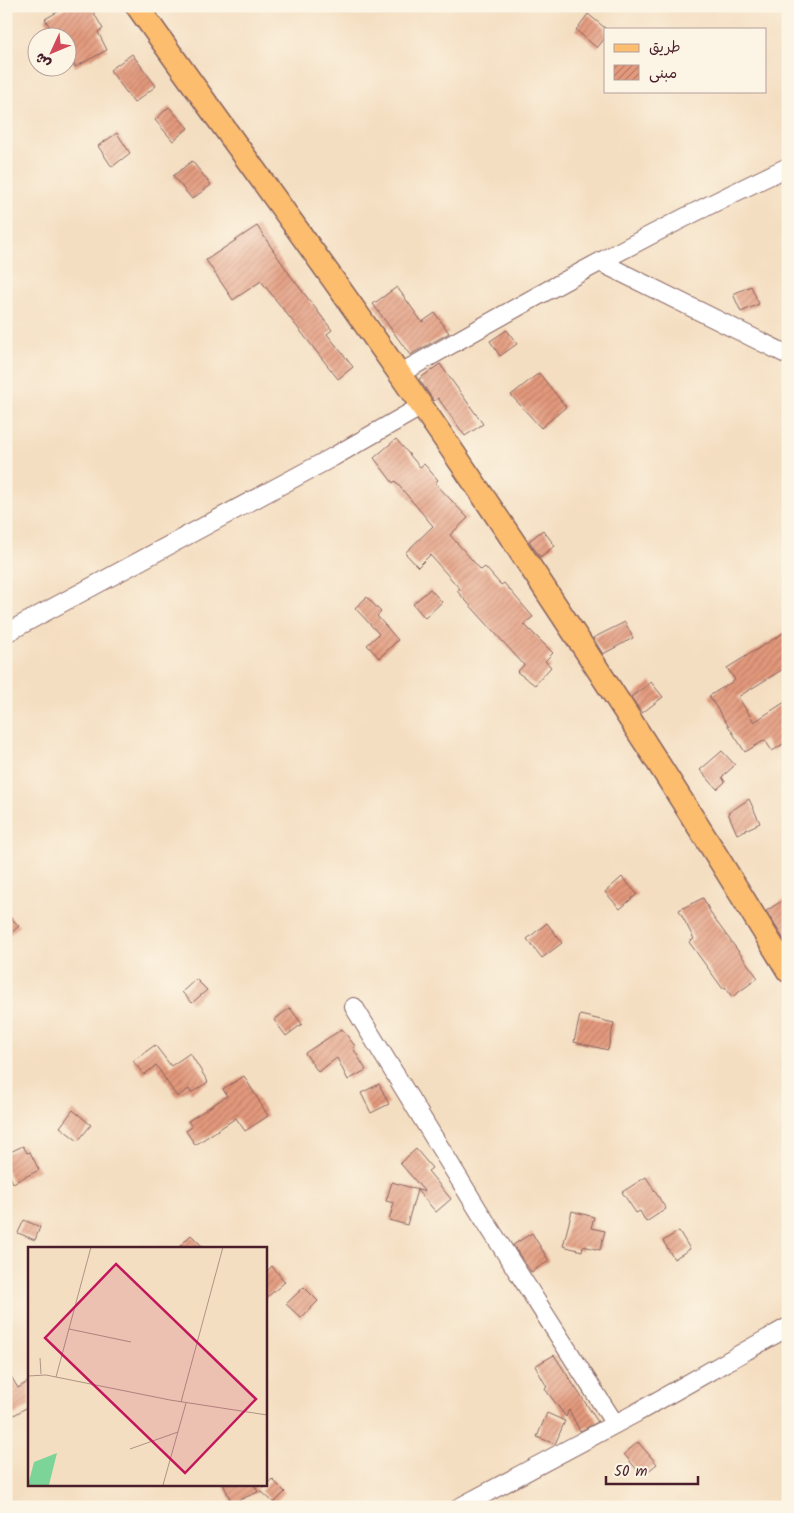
<svg xmlns="http://www.w3.org/2000/svg" width="794" height="1513" font-family="Kalam,'Playpen Sans Arabic',sans-serif">
<style>
.building{fill:url(#building-hatch)}
.lines{fill:none;stroke-linecap:round;stroke-linejoin:round}
.minor-casing{stroke:#866260;stroke-width:20}
.major-casing{stroke:#866260;stroke-width:25}
.minor{stroke:#fff;stroke-width:18}
.major{stroke:#fcbd6e;stroke-width:22}
.inset-road{fill:none;stroke:#b09285;stroke-width:1}
.view{fill:#c2185b;fill-opacity:0.15;stroke:#c2185b;stroke-width:2.5}
.inset-edge{fill:none;stroke:#4a1f2b;stroke-width:2.5}
</style>
<defs>
<pattern id="building-hatch" width="6" height="6" patternUnits="userSpaceOnUse" patternTransform="scale(1.25)"><rect width="6" height="6" fill="#e3997c"/><path d="M-1 1l2-2M0 6l6-6M5 7l2-2" fill="none" stroke="#ba7c66"/></pattern>
</defs>
<rect width="100%" height="100%" fill="#fcf5e5"/>
<filter id="ink" filterUnits="userSpaceOnUse"><feTurbulence type="fractalNoise" baseFrequency=".02" numOctaves="2"/><feDisplacementMap in="SourceGraphic" scale="10" xChannelSelector="R" yChannelSelector="G"/><feConvolveMatrix kernelMatrix="1 2 1 2 8 2 1 2 1" color-interpolation-filters="sRGB"/></filter>
<filter id="wash" filterUnits="userSpaceOnUse"><feTurbulence type="fractalNoise" baseFrequency=".0096" numOctaves="4" result="noise"/><feDisplacementMap in="SourceGraphic" scale="20" xChannelSelector="R" yChannelSelector="G"/><feGaussianBlur stdDeviation="1.12" result="paint"/><feColorMatrix in="noise" values="0 0 0 0 0 0 0 0 0 0 0 0 0 0 0 0 0 1.4 0 .05"/><feComposite in="paint" operator="in"/></filter>
<g filter="url(#wash)">
<rect width="100%" height="100%" fill="#f4dec1"/>
<g id="blocks">
<path class="building" d="M68,6H90L103,29L98,32L107,50L75,67L68,52V38H56L45,19Z
M588,14L605,28V38L597,48L576,30Z
M132,54L156,86L134,103L110,70Z
M169,107L188,128L173,141L155,120Z
M117,133L130,153L112,167L98,146Z
M192,161L211,185L192,199L173,176Z
M257,226L290,275L332,330L327,334L353,367L338,379L261,281L233,300L206,260Z
M751,286L759,304L741,312L733,294Z
M397,287L422,322L435,313L449,333L410,355L373,304Z
M507,330L517,344L500,356L490,341Z
M440,364L483,424L465,436L438,398L434,401L419,379Z
M539,373L566,407L541,428L511,395Z
M396,439L420,467L424,464L438,480L435,483L468,518L450,535L481,570L485,567L501,585L504,583L533,617L524,624L553,653L545,661L551,667L535,685L517,672L524,665L457,591L460,589L430,555L418,567L405,553L433,526L395,481L393,483L374,458Z
M543,530L555,546L540,557L529,541Z
M430,589L442,602L425,618L413,604Z
M367,597L381,612L377,616L398,640L379,658L367,645L379,634L355,608Z
M625,622L633,638L603,654L593,638Z
M788,630V666L738,697L754,722L788,700V741L772,751L765,740L745,752L709,696L735,680L727,668Z
M651,682L663,697L642,713L631,697Z
M722,751L735,765L722,777L725,782L717,789L700,770Z
M749,799L760,823L737,834L728,813Z
M622,877L637,894L620,909L605,892Z
M788,897V946L766,911Z
M703,898L713,917L758,978L732,997L725,987L723,989L689,942L694,939L679,910Z
M6,913L19,926L6,938Z
M547,923L562,943L542,958L527,939Z
M196,979L207,990L192,1003L182,992Z
M290,1008L302,1024L286,1036L274,1020Z
M580,1015L614,1023L608,1050L574,1042Z
M342,1029L355,1046L353,1048L366,1070L348,1080L337,1058L318,1072L305,1053Z
M155,1045L171,1066L190,1053L208,1082L191,1093L189,1089L177,1097L156,1065L144,1075L133,1061Z
M244,1076L268,1116L245,1131L236,1118L195,1145L186,1131L192,1127L188,1121L227,1096L223,1089Z
M379,1084L389,1104L371,1113L361,1093Z
M73,1110L91,1125L78,1141L60,1127Z
M23,1146L27,1153L30,1152L39,1170L13,1183L6,1168V1154Z
M416,1149L432,1168L428,1171L451,1199L436,1212L417,1190L407,1225L389,1220L394,1203L386,1201L392,1182L425,1192L400,1163Z
M646,1177L666,1209L646,1222L640,1211L636,1213L622,1192Z
M572,1211L594,1217L591,1228L605,1231L600,1250L583,1246L582,1251L563,1246Z
M24,1220L40,1227L35,1240L18,1233Z
M679,1231L690,1249L674,1259L663,1241Z
M532,1233L549,1261L531,1272L513,1245Z
M191,1235L204,1248H178Z
M272,1266L285,1282L265,1299V1273Z
M304,1287L318,1301L301,1318L286,1304Z
M554,1355L598,1422L580,1431L569,1410L566,1417L545,1389L547,1387L535,1366Z
M6,1368L18,1388L29,1381V1406L6,1420Z
M547,1413L565,1421L555,1444L537,1437Z
M638,1442L657,1464L642,1476L624,1454Z
M272,1479L285,1492L274,1503L261,1491Z
M223,1484H254L258,1492L232,1503Z"/>
</g>
</g>
<g filter="url(#ink)">
<use href="#blocks" fill-opacity="0" stroke="#866260" stroke-width="1"/>
<g class="lines">
<g class="minor-casing">
<path id="minor" d="M600,262L788,355
M399,374C527,301 655,229 788,167
M6,633L333,457L422,406
M354,1007L480,1213L615,1424
M460,1507L636,1413L788,1327"/>
</g>
<g class="major-casing">
<path id="major" d="M137,6C224,129 313,249 399,373C534,568 664,768 788,971"/>
</g>
<use href="#minor" class="minor"/>
<use href="#major" class="major"/>
</g>
</g>
<g transform="translate(28 1247)">
<rect width="239" height="239" fill="#f4dec1"/>
<path d="M29,206L21,238H0L6,215Z" fill="#7dd498"/>
<path class="inset-road" d="M41,82L103,95M12,111L13,127M0,129L18,128L142,153L239,168M28,130L63,0M153,155L195,0M102,202L150,185M135,238L158,156"/>
<path class="view" d="M88,17L228,152L157,226L17,91Z"/>
<rect width="239" height="239" class="inset-edge"/>
</g>
<rect width="794" height="1513" fill="none" stroke="#fcf5e5" stroke-width="25"/>
<rect x="604" y="28" width="162" height="65" fill="#fcf5e5" stroke="#b59f9b"/>
<rect x="614" y="44" width="25" height="8" fill="#fcbd6e" stroke="#b59f9b"/>
<text x="649" y="52" font-size="15" fill="#4a1f2b">طريق</text>
<rect x="614" y="65" width="25" height="15" fill="url(#building-hatch)" stroke="#b59f9b"/>
<text x="649" y="78" font-size="15" fill="#4a1f2b">مبنى</text>
<g transform="translate(52 52) rotate(226)"><circle r="24" fill="#fcf5e5" stroke="#b59f9b"/>
<path d="M0-4L9 19L0 12L-9 19Z" fill="#d1495b"/>
<text y="-8" font-size="14" font-weight="bold" text-anchor="middle" fill="#4a1f2b">ش</text>
</g>
<path d="M606 1476v8h92v-8" fill="none" stroke="#4a1f2b" stroke-width="2.5"/>
<text x="614" y="1476" font-size="15" fill="#4a1f2b" stroke="#fcf5e5" stroke-width="4" paint-order="stroke">50 m</text>
</svg>
